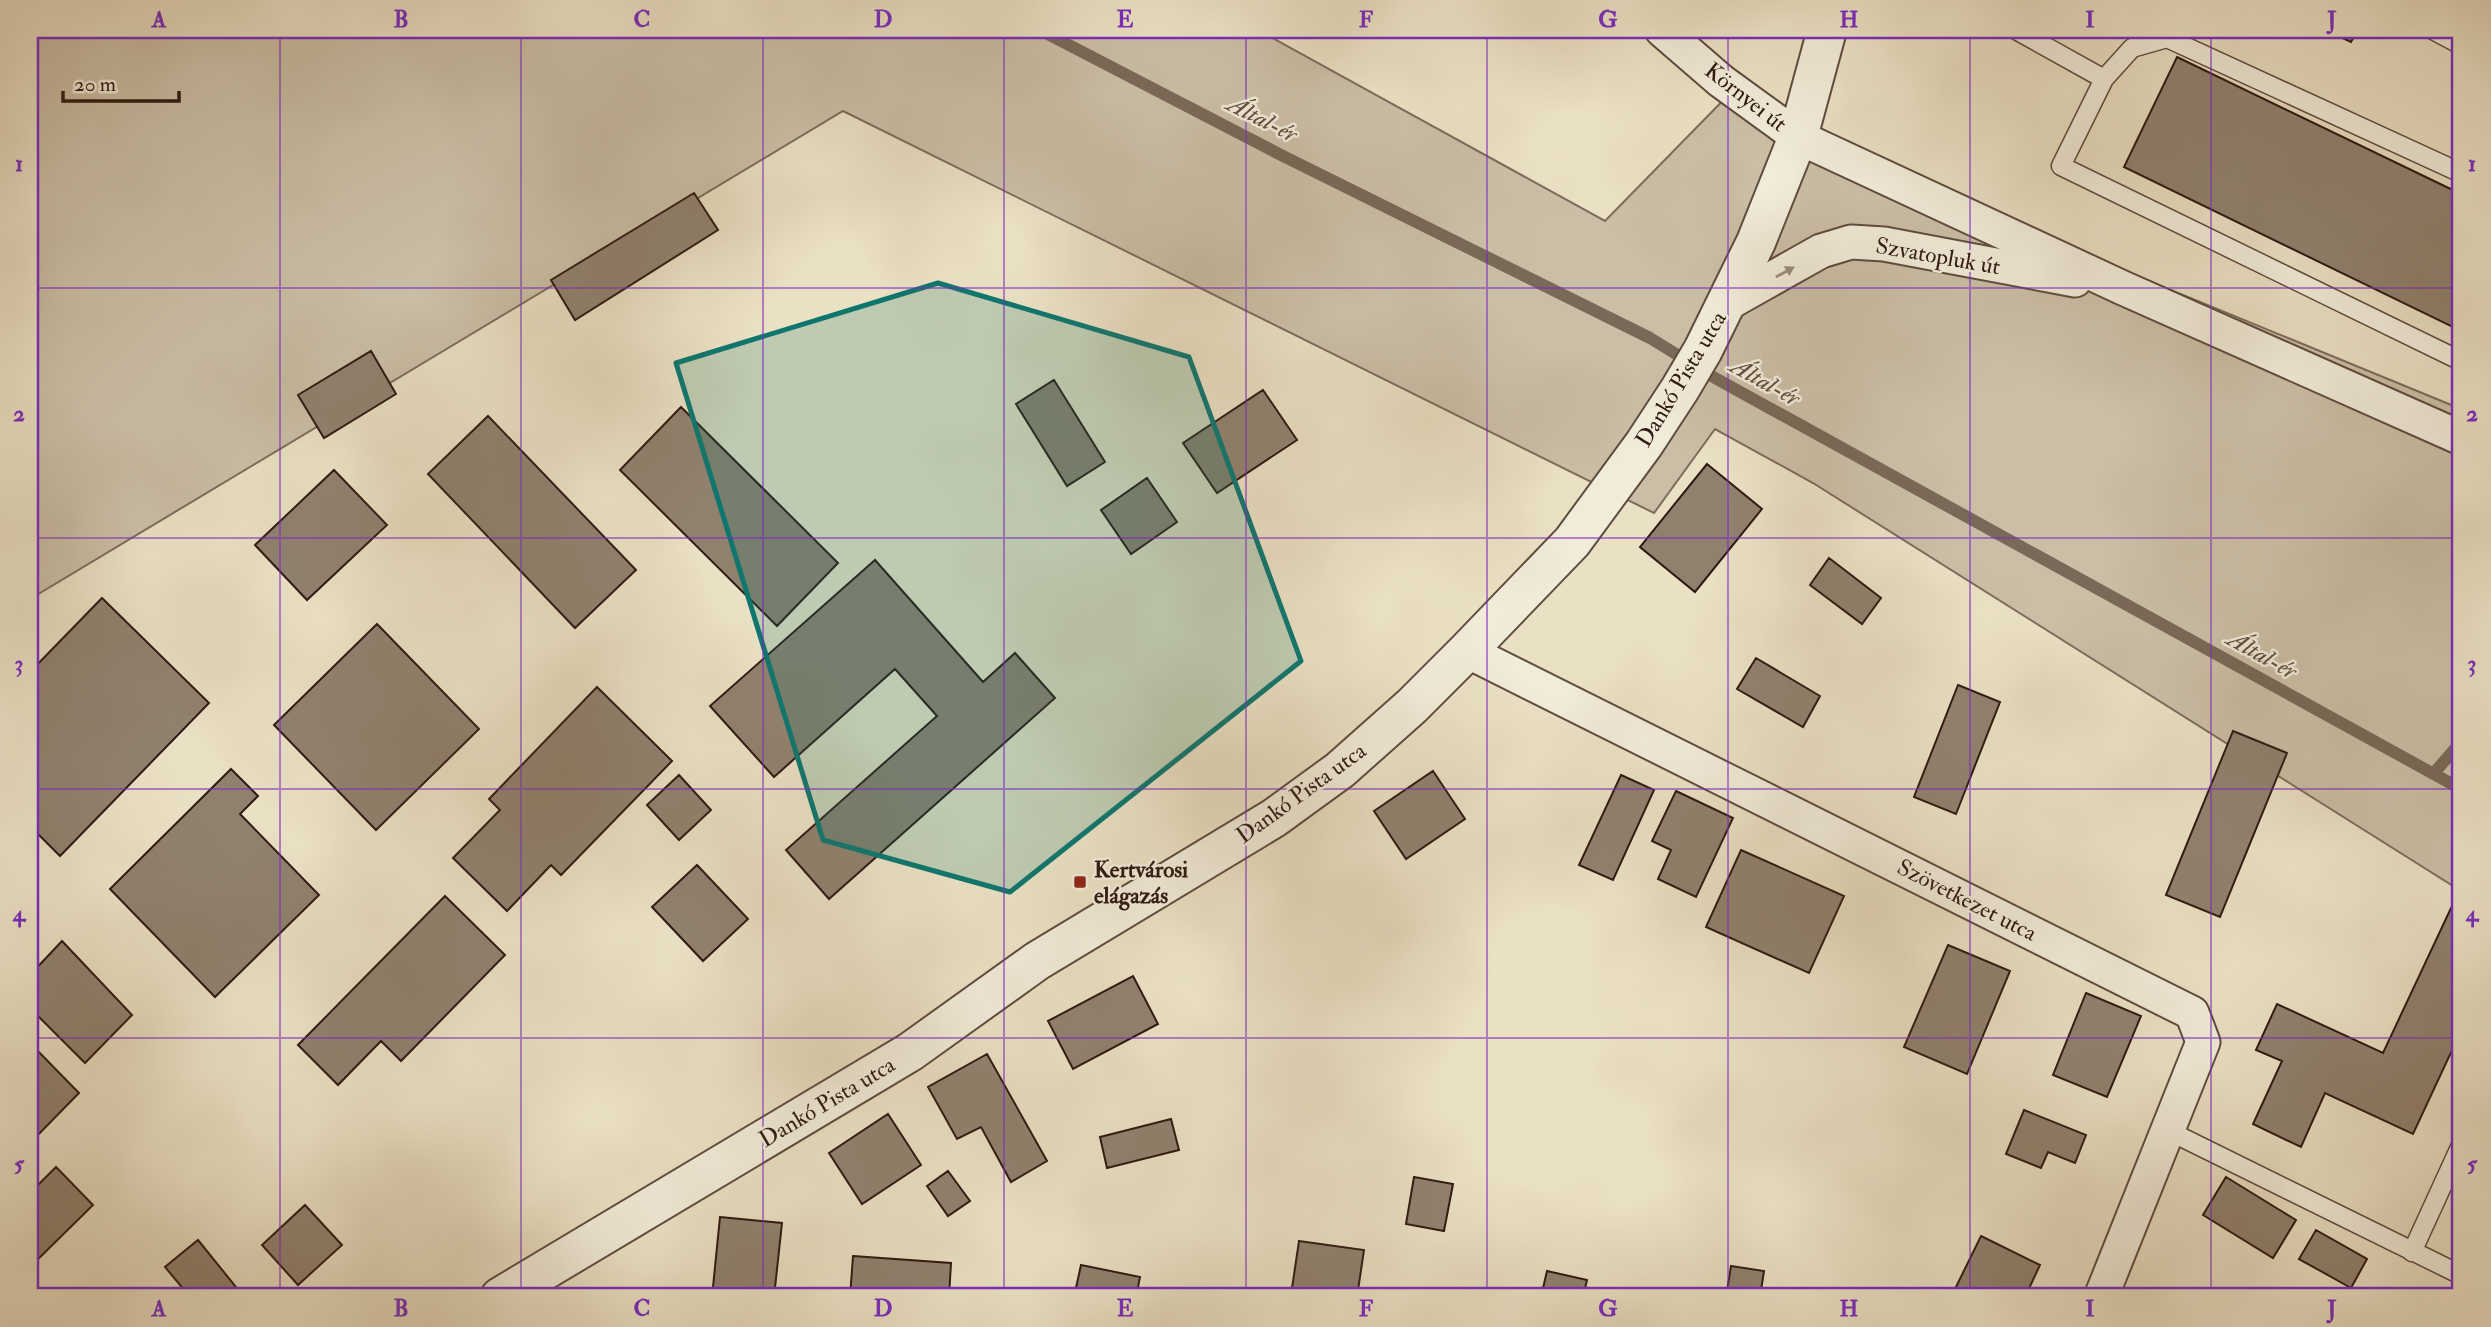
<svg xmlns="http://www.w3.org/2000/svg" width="2491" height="1327" font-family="'IM FELL Double Pica',serif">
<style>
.green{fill:#cabea6;stroke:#7c6c5c;stroke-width:2}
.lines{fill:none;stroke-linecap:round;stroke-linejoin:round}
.stream{stroke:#796958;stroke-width:12}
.building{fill:#90816f;stroke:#2f1a12;stroke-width:2}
.service-casing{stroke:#5e4c3e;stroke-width:21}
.minor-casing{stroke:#5e4c3e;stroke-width:37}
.tertiary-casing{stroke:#5e4c3e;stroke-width:42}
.service{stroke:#f1ebd9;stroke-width:18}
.minor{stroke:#f1ebd9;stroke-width:33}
.tertiary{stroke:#f1ebd9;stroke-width:38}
.oneway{fill:#9a8d7f}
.marked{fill:#0f766e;fill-opacity:0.2;stroke:#0f766e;stroke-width:5;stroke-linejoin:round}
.grid{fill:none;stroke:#7b2cbf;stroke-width:2;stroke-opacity:0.55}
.poi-dot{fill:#8f2418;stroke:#f1ebd9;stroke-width:2.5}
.labels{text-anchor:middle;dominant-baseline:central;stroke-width:5;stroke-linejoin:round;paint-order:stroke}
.street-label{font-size:23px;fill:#2f1a12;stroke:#f1ebd9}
.poi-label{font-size:23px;font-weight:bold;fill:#2f1a12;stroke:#f1ebd9;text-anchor:start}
.water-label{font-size:24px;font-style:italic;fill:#604e41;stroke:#f1ebd9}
.neatline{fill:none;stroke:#7b2cbf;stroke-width:2.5}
.grid-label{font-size:23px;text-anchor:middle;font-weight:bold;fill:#7b2cbf}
</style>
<rect width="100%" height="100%" fill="#eae0c4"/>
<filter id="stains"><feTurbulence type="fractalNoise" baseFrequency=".00286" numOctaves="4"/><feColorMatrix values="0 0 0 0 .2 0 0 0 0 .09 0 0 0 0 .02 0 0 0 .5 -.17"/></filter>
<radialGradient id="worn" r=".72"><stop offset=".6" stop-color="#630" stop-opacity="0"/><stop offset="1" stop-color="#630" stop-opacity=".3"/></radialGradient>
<path class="green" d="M30,30H1258L1605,221L1745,78L1820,146L2461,409V891L1813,483L1715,429L1654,513L843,111L30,599Z"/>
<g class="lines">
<path class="stream" d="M1040,30L1281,155L1650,338L1715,378L2461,789
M2434,773L2461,742"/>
</g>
<path class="building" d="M2325,30H2358L2351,42Z
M2177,57L2461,194V331L2124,167Z
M694,193L718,230L575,320L551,280Z
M371,351L396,394L324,438L298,395Z
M1054,380L1105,462L1067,486L1016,404Z
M1263,390L1297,440L1217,493L1183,443Z
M681,407L838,563L777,626L620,470Z
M488,416L636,570L575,628L428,474Z
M1707,464L1762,509L1695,592L1640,547Z
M334,470L387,525L307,600L255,545Z
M1147,478L1177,522L1131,554L1101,510Z
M1829,558L1881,598L1862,624L1810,585Z
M875,560L983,682L1015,653L1055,698L829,899L786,850L937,716L895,669L774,777L710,706Z
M102,598L209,703L60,856L30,826V672Z
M377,624L479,729L376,830L274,725Z
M1756,658L1820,696L1803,727L1737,689Z
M1958,685L2000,702L1956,814L1914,797Z
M597,687L672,761L561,875L551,865L507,911L453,858L500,810L489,799Z
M2233,731L2287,753L2220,917L2166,895Z
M231,769L258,796L240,814L319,895L215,997L110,889Z
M1433,771L1465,819L1406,859L1374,811Z
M679,775L711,810L679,840L647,805Z
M1621,775L1654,790L1613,880L1579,865Z
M1676,791L1733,818L1696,897L1658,879L1671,850L1652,841Z
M1741,850L1844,896L1809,973L1706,927Z
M697,865L748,919L703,961L652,907Z
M445,896L505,955L401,1061L381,1041L338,1085L298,1045Z
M2451,908L2461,912V1031L2413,1134L2325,1093L2301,1147L2253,1124L2282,1061L2256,1050L2277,1004L2383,1053Z
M62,941L132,1015L85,1063L30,1008V975Z
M1948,945L2010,971L1967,1074L1904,1047Z
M1133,976L1158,1024L1073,1069L1048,1021Z
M2086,993L2141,1016L2107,1097L2053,1075Z
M30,1043L79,1093L30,1143Z
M987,1054L1047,1161L1011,1182L981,1127L957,1139L928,1087Z
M2024,1110L2086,1135L2075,1163L2048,1152L2041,1168L2006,1154Z
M888,1114L921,1165L862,1204L829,1153Z
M1171,1119L1179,1150L1107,1168L1100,1137Z
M56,1167L93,1205L30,1267V1193Z
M948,1171L970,1201L948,1216L927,1186Z
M1414,1177L1453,1184L1444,1231L1406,1224Z
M2226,1177L2296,1220L2273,1258L2203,1215Z
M305,1205L342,1245L298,1285L262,1245Z
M720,1217L782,1223L774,1297H712Z
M2316,1230L2367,1259L2351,1288L2299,1259Z
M1981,1236L2040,1265L2025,1297H1972L1955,1289Z
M198,1240L244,1297H190L165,1267Z
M1299,1241L1364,1250L1357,1297H1308L1291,1295Z
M853,1256L951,1263L949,1297H850Z
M1081,1265L1140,1277L1136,1297H1074Z
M1731,1266L1764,1271L1760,1297H1726Z
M1547,1271L1587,1280L1583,1297H1541Z"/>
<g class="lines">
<g class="service-casing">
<path id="service" d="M2016,30L2104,79L2132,48L2167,38L2461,173
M2433,30L2461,45
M2104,79L2061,166L2461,361
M2169,1131L2461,1275
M2412,1252L2461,1145"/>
</g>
<g class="minor-casing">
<path id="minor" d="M1662,30L1721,81L1798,137L2123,288L2461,438
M1725,305L1821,251L1851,242L1884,244L2075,280
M1467,651L2192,1013L2203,1042L2101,1297"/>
</g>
<g class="tertiary-casing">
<path id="tertiary" d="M500,1297L910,1052L1037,961L1274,818L1340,770L1412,706L1467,651L1572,542L1644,444L1680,389L1703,350L1756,242L1798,137L1827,30"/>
</g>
<use href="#service" class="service"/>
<use href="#minor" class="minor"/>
<use href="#tertiary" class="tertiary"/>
</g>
<defs><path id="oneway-solid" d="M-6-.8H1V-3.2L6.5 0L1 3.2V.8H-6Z" transform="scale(1.75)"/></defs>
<use class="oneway" href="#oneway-solid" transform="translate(1785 272) rotate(-29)"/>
<path class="marked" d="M938,283L1189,357L1301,661L1010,892L823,840L676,363Z"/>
<path class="grid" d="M280,30V1297M521,30V1297M763,30V1297M1004,30V1297M1246,30V1297M1487,30V1297M1728,30V1297M1970,30V1297M2211,30V1297M30,288H2461M30,538H2461M30,789H2461M30,1038H2461"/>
<rect class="poi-dot" x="1073" y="875" width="14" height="14" rx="3.5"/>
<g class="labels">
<g class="street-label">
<text transform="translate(1746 97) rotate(38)">Környei út</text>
<text transform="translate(1938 256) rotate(10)">Szvatopluk út</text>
<text transform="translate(1681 379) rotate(-59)">Dankó Pista utca</text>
<text transform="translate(1301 793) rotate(-36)">Dankó Pista utca</text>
<text transform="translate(1967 900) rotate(27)">Szövetkezet utca</text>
<text transform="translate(827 1102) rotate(-31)">Dankó Pista utca</text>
</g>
<g class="poi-label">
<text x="1094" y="869">Kertvárosi<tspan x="1094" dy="26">elágazás</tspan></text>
</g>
<g class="water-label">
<text transform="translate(1262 119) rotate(27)">Által-ér</text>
<text transform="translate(1765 382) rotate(29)">Által-ér</text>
<text transform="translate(2262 655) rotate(29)">Által-ér</text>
</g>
</g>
<rect width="2491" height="1327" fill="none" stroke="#eae0c4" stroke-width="77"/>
<path d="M63 91v10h116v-10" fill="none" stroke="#2f1a12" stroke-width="3.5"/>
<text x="74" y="91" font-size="21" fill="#2f1a12" stroke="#f1ebd9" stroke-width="5" paint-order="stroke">20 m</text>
<rect x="38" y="38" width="2414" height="1250" class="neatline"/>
<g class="grid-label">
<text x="159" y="27">A</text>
<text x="401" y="27">B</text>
<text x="642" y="27">C</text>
<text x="883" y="27">D</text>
<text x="1125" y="27">E</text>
<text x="1366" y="27">F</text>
<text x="1608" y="27">G</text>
<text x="1849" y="27">H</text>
<text x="2090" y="27">I</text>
<text x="2332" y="27">J</text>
<text x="19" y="171">1</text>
<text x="2472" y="171">1</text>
<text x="19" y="421">2</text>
<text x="2472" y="421">2</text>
<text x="19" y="671">3</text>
<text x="2472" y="671">3</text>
<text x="19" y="921">4</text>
<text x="2472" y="921">4</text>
<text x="19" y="1171">5</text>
<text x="2472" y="1171">5</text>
<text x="159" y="1316">A</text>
<text x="401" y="1316">B</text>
<text x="642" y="1316">C</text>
<text x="883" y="1316">D</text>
<text x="1125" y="1316">E</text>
<text x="1366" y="1316">F</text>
<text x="1608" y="1316">G</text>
<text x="1849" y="1316">H</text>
<text x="2090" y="1316">I</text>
<text x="2332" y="1316">J</text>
</g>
<rect width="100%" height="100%" filter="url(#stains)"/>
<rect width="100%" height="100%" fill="url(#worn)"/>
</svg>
